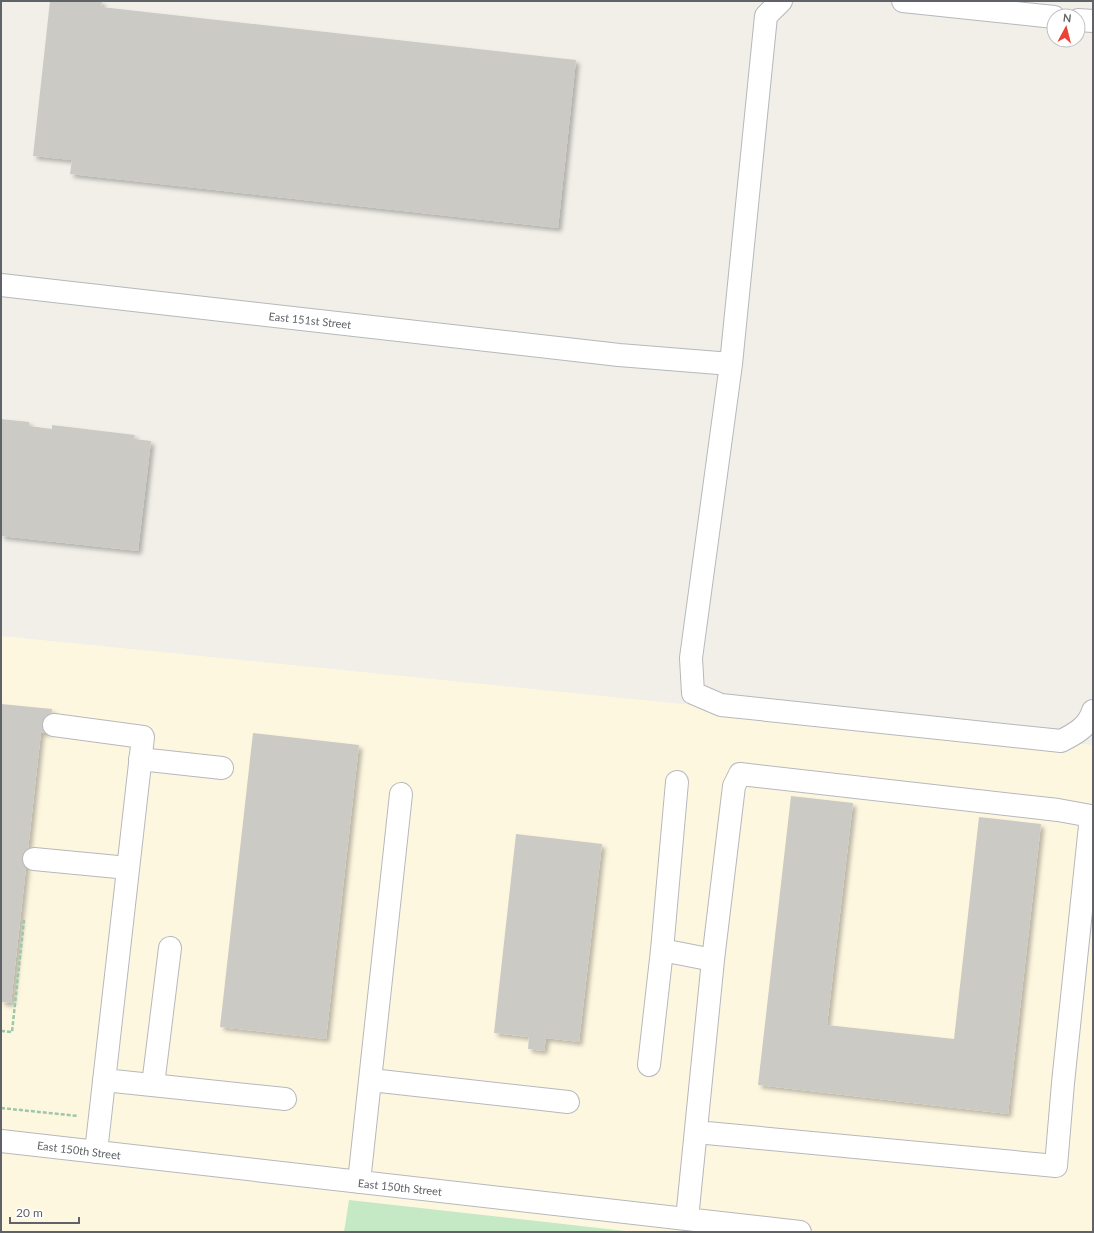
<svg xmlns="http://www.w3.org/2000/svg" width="1094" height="1233" font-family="Lato,sans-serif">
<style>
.commercial{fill:#fef7e0}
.green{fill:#c5e8c5}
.building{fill:#cccac5;filter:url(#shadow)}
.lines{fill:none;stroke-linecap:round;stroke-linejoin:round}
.minor-casing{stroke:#b5b8bc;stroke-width:24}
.path{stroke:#9cc7a9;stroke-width:2.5;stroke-dasharray:4 2;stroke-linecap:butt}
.minor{stroke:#fff;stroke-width:22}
.labels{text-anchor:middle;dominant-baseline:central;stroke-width:4;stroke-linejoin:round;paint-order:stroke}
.street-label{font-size:11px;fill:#5f6368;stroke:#fff}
</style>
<defs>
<filter id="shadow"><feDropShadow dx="3.5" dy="3.5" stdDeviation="2" flood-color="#0004"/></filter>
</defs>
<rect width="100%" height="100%" fill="#f1efe8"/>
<path class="commercial" d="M1,636L1093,745V1232H1Z"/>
<path class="green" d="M349,1200L634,1232H344Z"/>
<path class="building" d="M50,1H102L101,7L576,60L558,228L70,174L72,160L33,156Z
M1,419L29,422V426L52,429V425L135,435L134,439L151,441L138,551L1,536Z
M1,704L52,709L49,733L41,732L11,1003L1,1002Z
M253,733L359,745L326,1039L220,1027Z
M791,796L853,803L827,1025L954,1039L979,817L1041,824L1008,1114L758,1085Z
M516,834L602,844L579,1042L546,1038L544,1051L528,1049L529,1037L494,1033Z"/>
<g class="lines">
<g class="minor-casing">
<path id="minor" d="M781,1L766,16L731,364L691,658L693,693L721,705L1061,741C1075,734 1088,727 1093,711
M903,1L1054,17
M1078,20L1093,21
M1,285L619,355L731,364
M54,725L143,737L96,1152
M140,759L222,768
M677,782L662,950L713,960
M34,859L128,868
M649,1065L662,950
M104,1080L285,1099
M371,1080L568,1102
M153,1085L170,948
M1,1141L800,1232
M359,1182L401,794
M687,1219L713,960L734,786L740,774L1058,810L1091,816L1063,1083L1056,1166L696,1132"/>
</g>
<path class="path" d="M1,1031L12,1032L24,920
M1,1108L78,1116"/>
<use href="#minor" class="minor"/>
</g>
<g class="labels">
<g class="street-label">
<text transform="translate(310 320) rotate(6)">East 151st Street</text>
<text transform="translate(79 1150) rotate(7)">East 150th Street</text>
<text transform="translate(400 1187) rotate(6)">East 150th Street</text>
</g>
</g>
<rect width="1094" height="1233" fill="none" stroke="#5f6368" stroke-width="4"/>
<g transform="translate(1066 28) rotate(7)"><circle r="19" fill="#ffffff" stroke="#bfc1c3"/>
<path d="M0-3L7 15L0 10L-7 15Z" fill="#ea4335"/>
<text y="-6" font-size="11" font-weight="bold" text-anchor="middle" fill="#5f6368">N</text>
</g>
<path d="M10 1217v6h69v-6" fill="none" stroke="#5f6368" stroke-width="2"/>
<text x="16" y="1217" font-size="12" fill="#5f6368" stroke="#ffffff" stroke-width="3" paint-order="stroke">20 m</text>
</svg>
